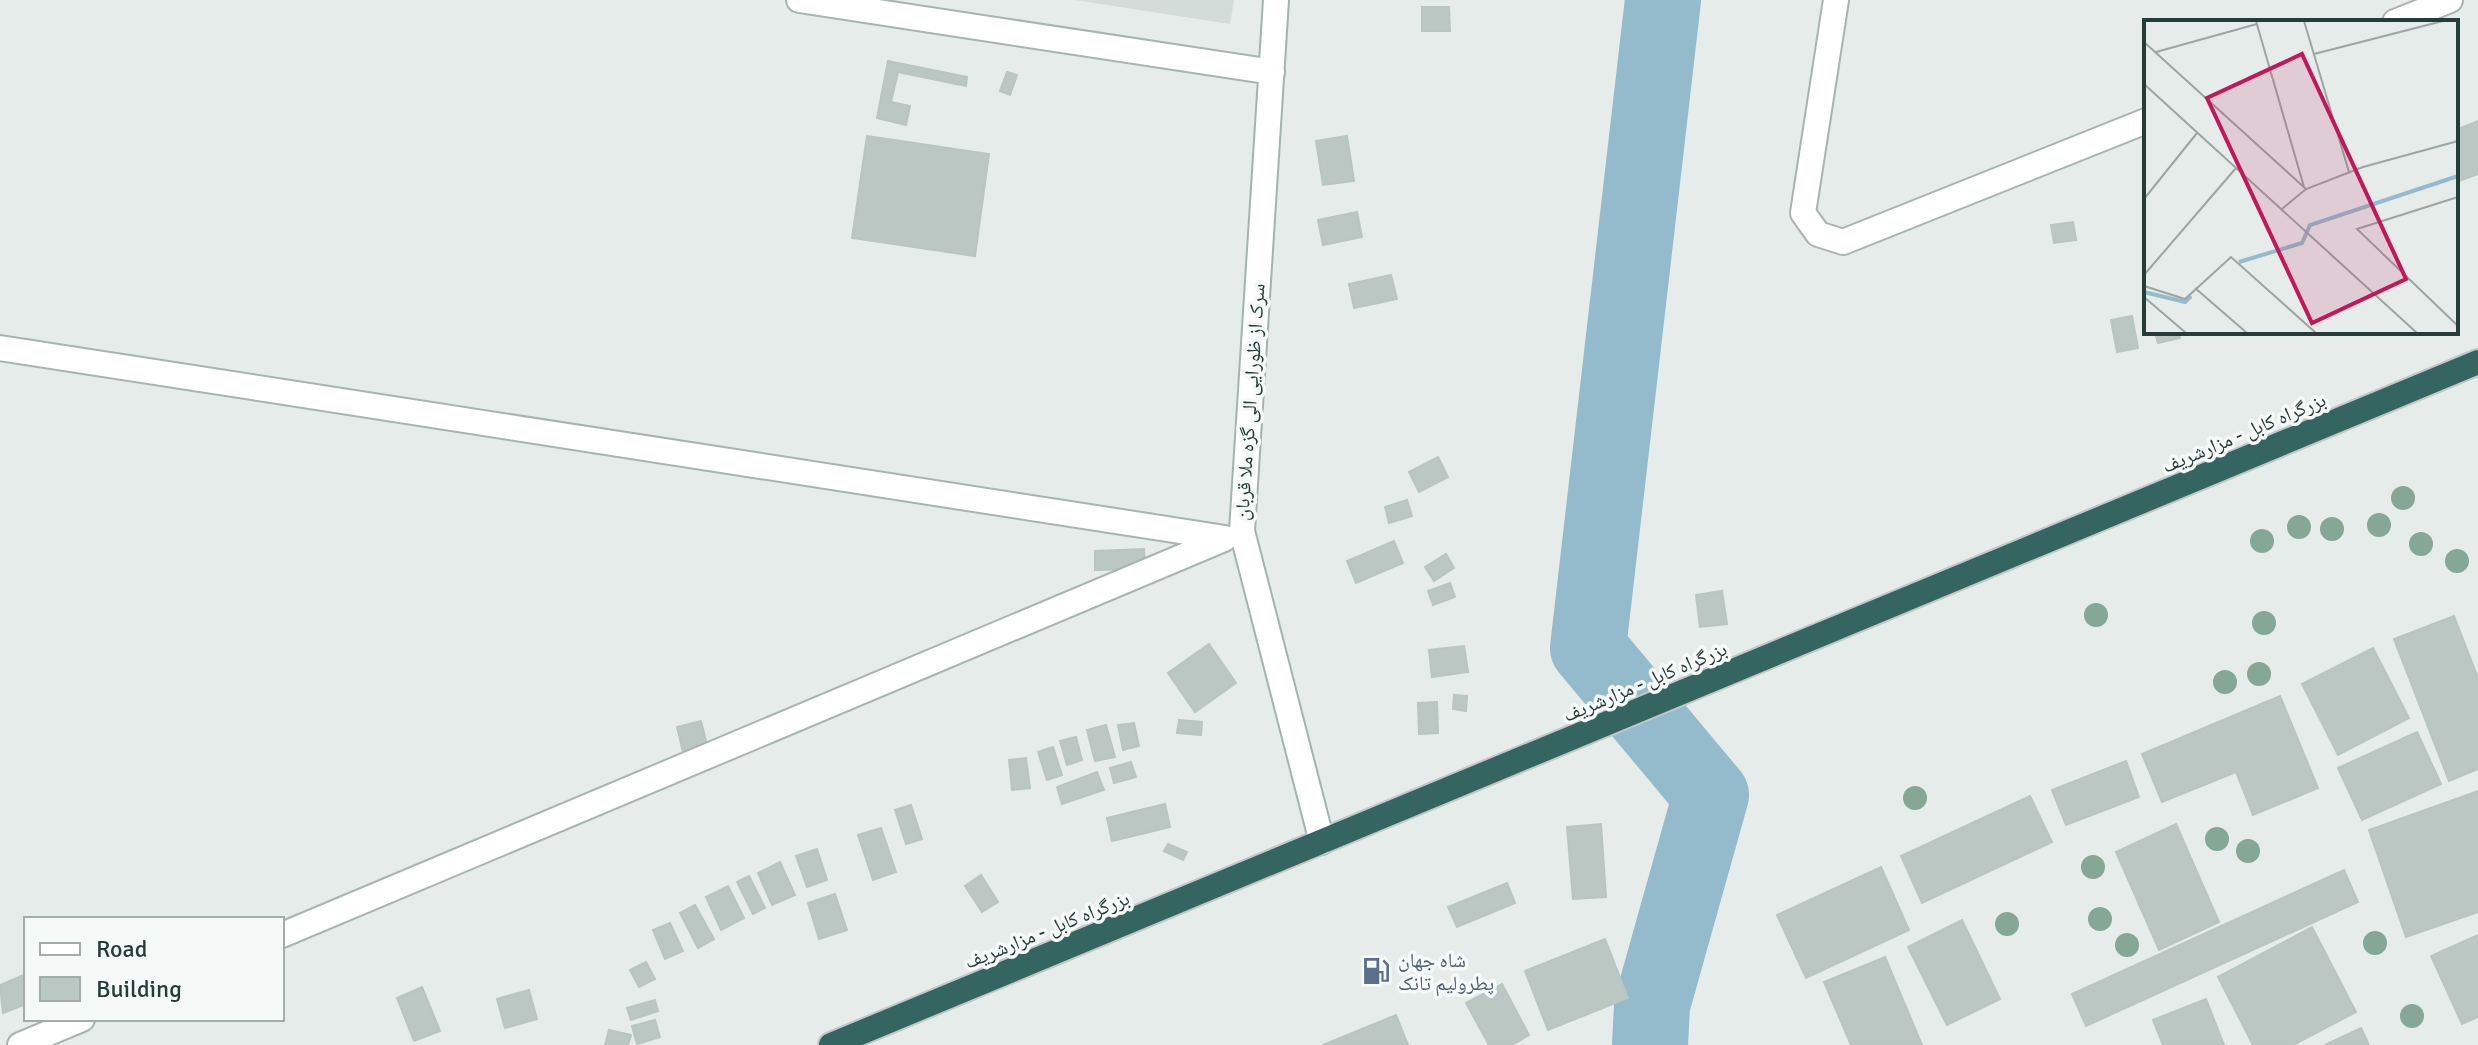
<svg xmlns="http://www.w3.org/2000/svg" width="2478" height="1045" font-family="Signika,'Noto Naskh Arabic',sans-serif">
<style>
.built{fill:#d3dcd9}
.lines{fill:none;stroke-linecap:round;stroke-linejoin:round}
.river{stroke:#93bbcb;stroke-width:76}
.building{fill:#bac7c3;stroke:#b8c5c1;stroke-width:2}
.street-casing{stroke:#a8b4b1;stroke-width:28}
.secondary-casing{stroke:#a1b4b0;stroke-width:28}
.highway-casing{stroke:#c2c8c8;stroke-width:28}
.street{stroke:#fff;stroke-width:24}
.secondary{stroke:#fff;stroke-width:24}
.highway{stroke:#356561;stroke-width:24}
.tree{fill:#84a796}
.labels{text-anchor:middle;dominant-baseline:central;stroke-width:7;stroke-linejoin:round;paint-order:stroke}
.street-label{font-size:20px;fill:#263c39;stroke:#f5f9f7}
.service-label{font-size:20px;fill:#4e5e75;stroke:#f5f9f7;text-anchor:start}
.inset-river{fill:none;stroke:#93bbcb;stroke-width:4}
.inset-road{fill:none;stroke:#99a6a3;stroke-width:2}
.view{fill:#c2185b;fill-opacity:0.15;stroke:#c2185b;stroke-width:4}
.inset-edge{fill:none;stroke:#263c39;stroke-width:4}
</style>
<rect width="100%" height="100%" fill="#e5ecea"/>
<path class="built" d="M1075,0H1234L1230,24Z"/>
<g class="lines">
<path class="river" d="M1650,1045L1652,1005L1711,795L1588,648L1663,0"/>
</g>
<path class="building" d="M1422,7H1449L1450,31H1422Z
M888,61L967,77L966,86L898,72L891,102L910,106L906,125L877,118Z
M1007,72L1017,75L1010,95L1000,91Z
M2478,121V174L2456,182V130Z
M867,136L989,154L975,256L852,238Z
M1347,136L1354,181L1323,185L1316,141Z
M1357,212L1362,237L1323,245L1318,220Z
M2073,222L2076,240L2054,243L2051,225Z
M1391,275L1397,299L1354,308L1349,284Z
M2132,316L2138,348L2117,352L2111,320Z
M2155,332H2179L2180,338L2158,343Z
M1438,457L1448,477L1419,492L1409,472Z
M1407,500L1412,516L1389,523L1385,507Z
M1394,541L1403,563L1356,583L1347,561Z
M1144,549L1145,569L1095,570V551Z
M1446,554L1454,568L1434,581L1425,567Z
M1450,583L1455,597L1433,605L1428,591Z
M1722,591L1727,624L1700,627L1696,595Z
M2454,616L2478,678V769L2449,781L2394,639Z
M1209,644L1236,683L1195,712L1168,673Z
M1464,646L1468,672L1432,677L1429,650Z
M2373,648L2409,718L2338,755L2302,684Z
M1454,695L1467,696L1466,711L1453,709Z
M2280,696L2318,788L2253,815L2236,772L2162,802L2142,754Z
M1437,702L1438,733L1419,734L1418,703Z
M1179,720L1202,722L1201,735L1177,733Z
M701,721L707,745L683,752L677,727Z
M1134,723L1139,746L1123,750L1118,725Z
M1106,725L1115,757L1095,761L1087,730Z
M2417,732L2441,784L2362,820L2338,768Z
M1076,737L1082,760L1067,765L1060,741Z
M1053,747L1062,775L1047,780L1038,752Z
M1026,758L1030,788L1012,790L1009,760Z
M2126,761L2139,797L2066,825L2052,790Z
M1131,762L1136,777L1114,783L1110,768Z
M1097,772L1104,790L1062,804L1057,787Z
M2478,791V912L2406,937L2369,830Z
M2030,796L2052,842L1922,903L1901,856Z
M1165,804L1170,827L1112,841L1107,818Z
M911,805L922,839L906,844L895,810Z
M1601,824L1606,897L1573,899L1567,827Z
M2176,824L2219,922L2159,950L2116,852Z
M881,828L896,872L873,880L858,835Z
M1168,844L1187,852L1183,860L1164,851Z
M817,849L827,880L807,887L796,856Z
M780,862L795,895L772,905L758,873Z
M1881,867L1909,930L1806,978L1777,915Z
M2344,870L2358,902L2086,1026L2072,994Z
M981,875L998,902L982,912L965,886Z
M749,876L765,908L753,914L737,882Z
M1507,883L1515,903L1457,927L1448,907Z
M728,886L744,918L721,930L706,897Z
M835,894L847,930L819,939L808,903Z
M695,905L714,939L698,948L680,913Z
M1962,920L2000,999L1947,1025L1908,947Z
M670,923L683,951L665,959L653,930Z
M2312,927L2356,1012L2293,1045H2253L2218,977Z
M2478,935V1017L2462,1024L2431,956Z
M1605,939L1628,998L1548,1030L1525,971Z
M1885,957L1922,1045H1851L1824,982Z
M646,962L655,979L639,987L630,970Z
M26,974V1004L3,1013L0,985Z
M1502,984L1529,1035L1512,1045H1489L1466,1003Z
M422,987L440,1031L414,1041L397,998Z
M529,990L537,1019L505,1028L497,999Z
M2206,999L2224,1045H2163L2153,1020Z
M655,1000L658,1011L631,1020L627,1008Z
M1396,1015L1408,1045H1323Z
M655,1020L660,1037L637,1044L632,1026Z
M2361,1028L2369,1045H2325Z
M609,1030L631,1035L628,1045H605Z"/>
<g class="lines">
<g class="street-casing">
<path id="street" d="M799,0L1272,72
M1836,0L1803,213L1818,234L1843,242L2146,121
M2395,22L2450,0
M0,348L1225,538
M282,935L1224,539
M20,1045L82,1019"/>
</g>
<g class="secondary-casing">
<path id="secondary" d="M1276,0L1242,531L1322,842"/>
</g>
<g class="highway-casing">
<path id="highway" d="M831,1045L2478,362"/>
</g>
<use href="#street" class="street"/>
<use href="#secondary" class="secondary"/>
<use href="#highway" class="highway"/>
</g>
<g class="tree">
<circle cx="2403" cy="498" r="12"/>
<circle cx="2379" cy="525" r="12"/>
<circle cx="2299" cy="527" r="12"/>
<circle cx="2332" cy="529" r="12"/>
<circle cx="2262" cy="541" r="12"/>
<circle cx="2421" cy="544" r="12"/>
<circle cx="2457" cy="561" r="12"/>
<circle cx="2096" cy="615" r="12"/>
<circle cx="2264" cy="623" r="12"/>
<circle cx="2259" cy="674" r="12"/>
<circle cx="2225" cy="682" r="12"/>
<circle cx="1915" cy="798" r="12"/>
<circle cx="2217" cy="839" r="12"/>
<circle cx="2248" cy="851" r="12"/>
<circle cx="2093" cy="867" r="12"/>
<circle cx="2100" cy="919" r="12"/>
<circle cx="2007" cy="924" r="12"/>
<circle cx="2375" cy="943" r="12"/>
<circle cx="2127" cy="945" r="12"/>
<circle cx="2412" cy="1016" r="12"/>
</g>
<defs>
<g id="fuel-bare" transform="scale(2.16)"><path d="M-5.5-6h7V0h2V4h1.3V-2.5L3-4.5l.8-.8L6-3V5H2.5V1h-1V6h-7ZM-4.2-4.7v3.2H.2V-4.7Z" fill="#5c6f8a" stroke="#f5f9f7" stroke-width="2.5" paint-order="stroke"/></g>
</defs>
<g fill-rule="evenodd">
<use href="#fuel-bare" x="1376" y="971"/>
</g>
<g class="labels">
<g class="street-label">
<text transform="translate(1250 402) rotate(-86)">سرک از ظورایی الی گزه ملا قربان</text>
<text transform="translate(2244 433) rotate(-23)">بزرگراه کابل - مزارشریف</text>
<text transform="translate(1645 682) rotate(-23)">بزرگراه کابل - مزارشریف</text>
<text transform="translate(1047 930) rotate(-22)">بزرگراه کابل - مزارشریف</text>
</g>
<g class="service-label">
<text x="1398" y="960">شاه جهان<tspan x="1398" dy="23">پطرولیم تانک</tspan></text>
</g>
</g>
<g transform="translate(2144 20)">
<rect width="314" height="314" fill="#e5ecea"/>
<path class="inset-river" d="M95,242L158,223L166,205L314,156M0,272L41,282L47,276"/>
<path class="inset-road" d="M112,1L160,167M160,1L205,152M0,22L162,169M12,32L113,4M170,34L299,1M0,64L273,313M314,177L213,209L314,306M0,179L53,113M138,189L162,169L219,147L314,121M0,255L92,148M0,266L41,279L87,237L172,313M51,268L103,313M0,277L42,313"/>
<path class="view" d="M158,34L262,259L168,303L63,78Z"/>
<rect width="314" height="314" class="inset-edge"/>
</g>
<rect x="24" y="917" width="260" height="104" fill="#f5f9f7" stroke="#a2adab" stroke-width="2"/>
<rect x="40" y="943" width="40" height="12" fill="#ffffff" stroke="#a2adab" stroke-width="2"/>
<text x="96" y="957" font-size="24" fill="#263c39">Road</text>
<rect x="40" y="977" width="40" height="24" fill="#bac7c3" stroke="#a2adab" stroke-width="2"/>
<text x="96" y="997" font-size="24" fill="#263c39">Building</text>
</svg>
